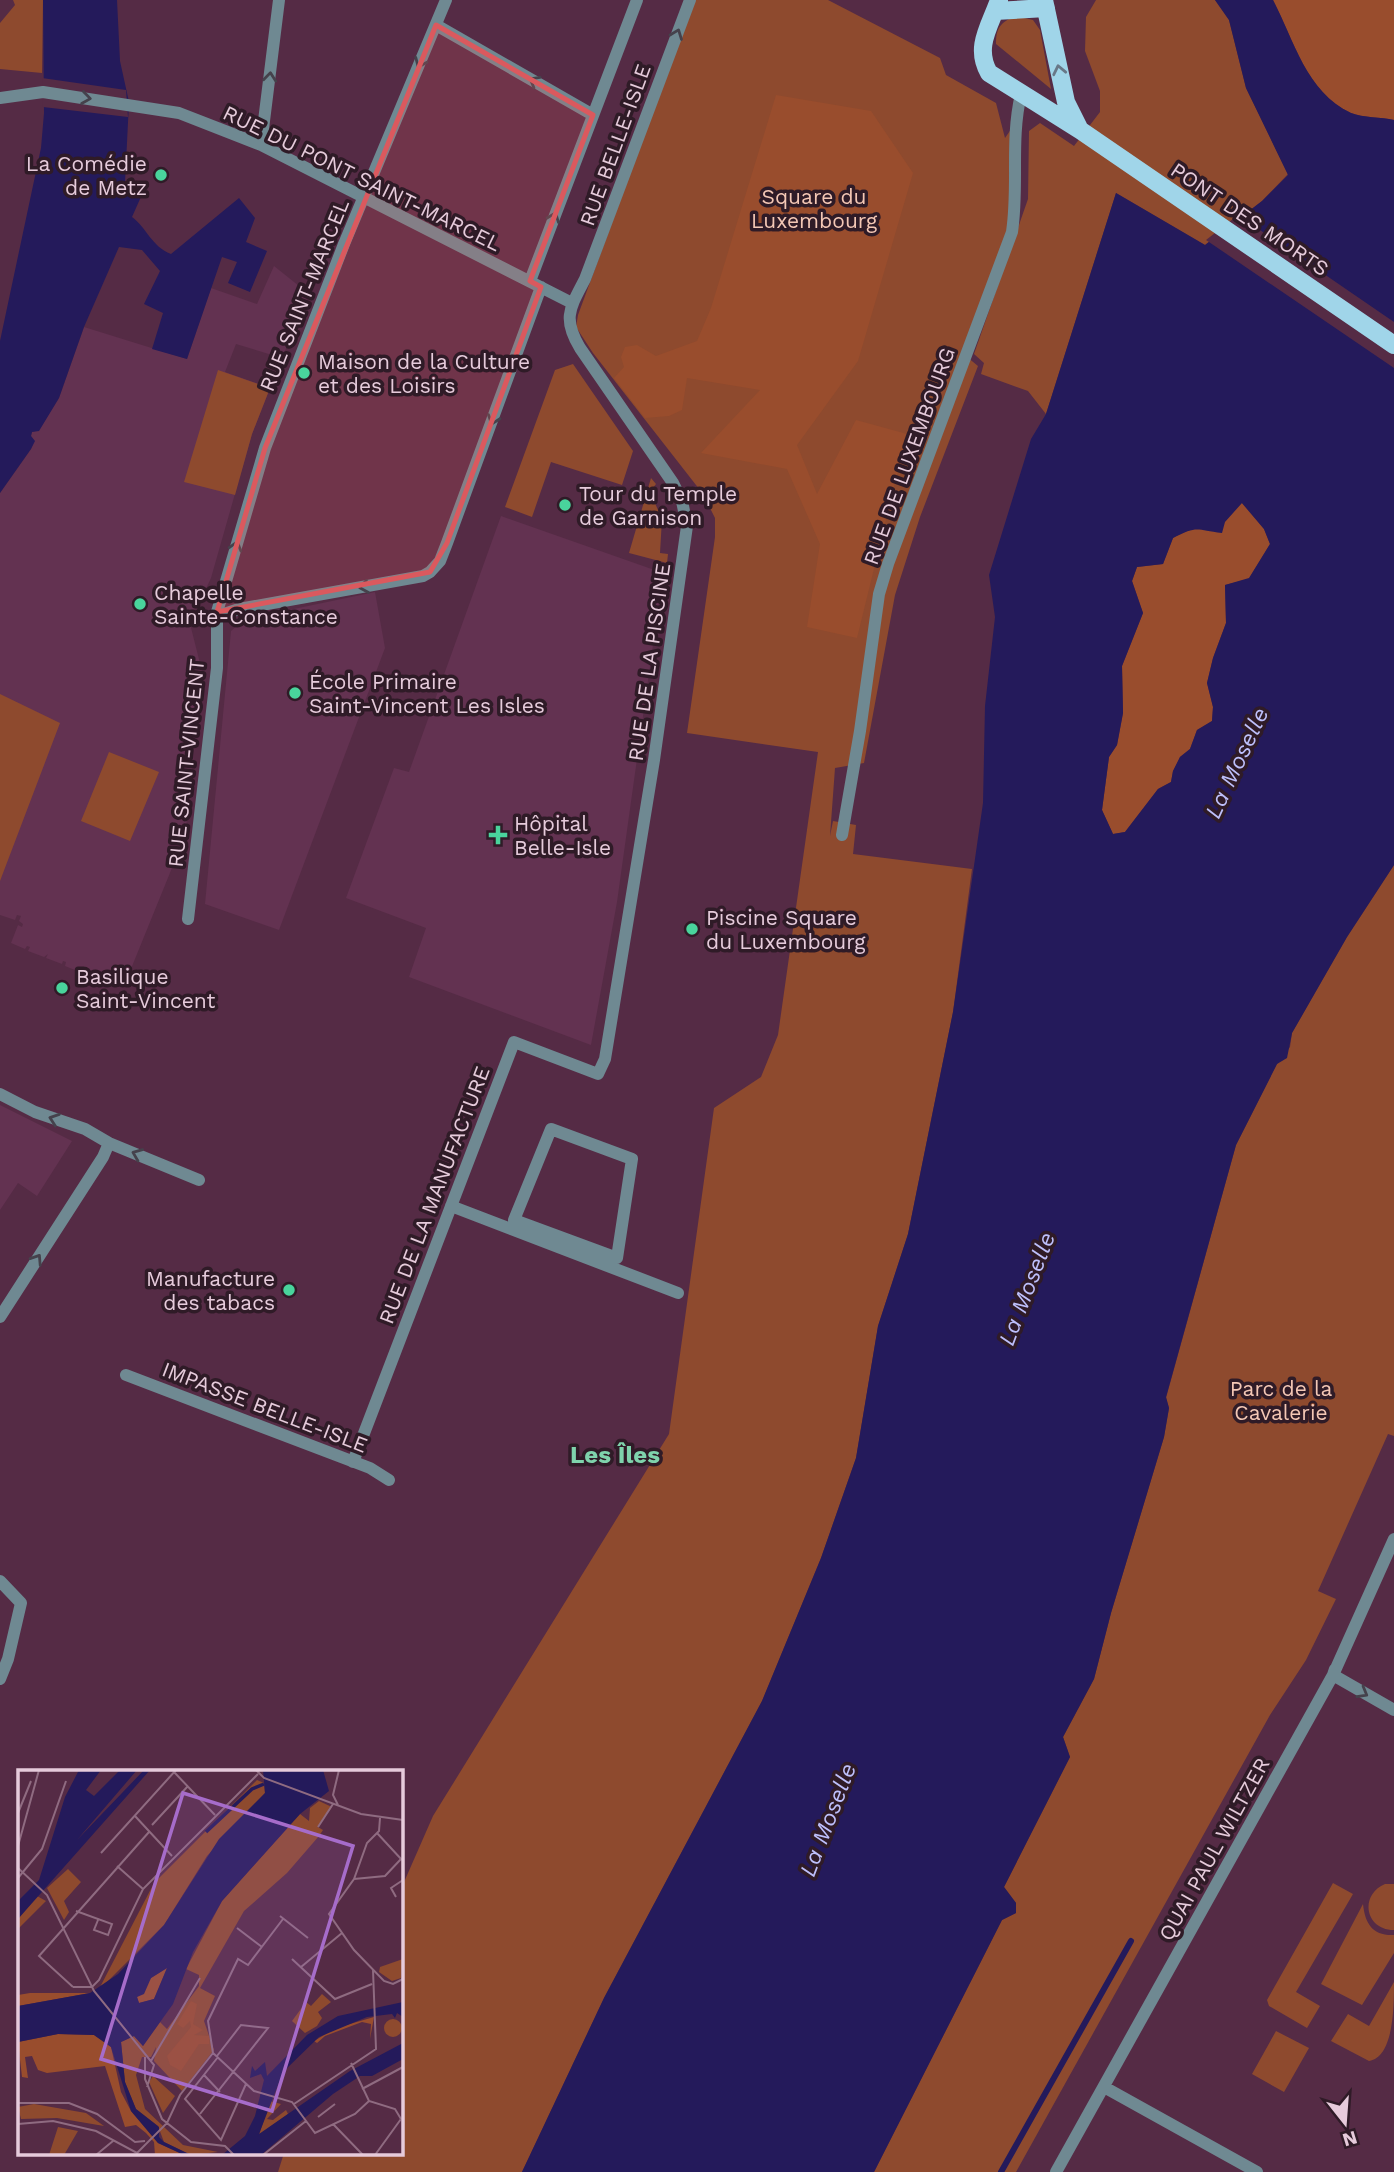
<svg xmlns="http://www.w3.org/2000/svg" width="1394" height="2172" font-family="'Work Sans',sans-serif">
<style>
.built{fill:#633251}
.green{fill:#8e4a2e}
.forest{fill:#994d2d}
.water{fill:#241a5b;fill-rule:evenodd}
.pier{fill:#552b45}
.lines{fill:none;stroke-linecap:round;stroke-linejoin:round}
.stream{stroke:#241a5b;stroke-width:6}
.minor{stroke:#6f8992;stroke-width:12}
.major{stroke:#a0d5e9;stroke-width:18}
.oneway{stroke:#45424c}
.oneway2{stroke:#687888}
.marked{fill:#db595e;fill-opacity:0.2;stroke:#db595e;stroke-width:5;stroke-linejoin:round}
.poi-dot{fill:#49d49c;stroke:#2f1b27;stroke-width:2.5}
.labels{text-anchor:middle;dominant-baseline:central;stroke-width:7;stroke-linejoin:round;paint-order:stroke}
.street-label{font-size:21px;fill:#e6cbdb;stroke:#2f1b27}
.poi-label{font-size:21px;fill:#e6cbdb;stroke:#2f1b27;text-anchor:start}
.park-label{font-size:21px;fill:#f4c7b5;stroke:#2f1b27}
.water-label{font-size:23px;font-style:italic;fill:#bdbffb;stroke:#2f1b27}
.quarter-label{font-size:24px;font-weight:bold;fill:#7fd3ac;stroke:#2f1b27}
.inset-river{fill:none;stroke:#241a5b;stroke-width:3.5}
.inset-road{fill:none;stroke:#8f6b81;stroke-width:2}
.view{fill:#a66cca;fill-opacity:0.15;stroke:#a66cca;stroke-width:3.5}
.inset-edge{fill:none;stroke:#e6cbdb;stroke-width:3.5}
</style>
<rect width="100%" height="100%" fill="#552b45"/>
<path class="built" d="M274,266L309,294L282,358L236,344L225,372L270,388L252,434L211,578L203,595L200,597L197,602L198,607L187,612L202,671L188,813L186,814L187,831L124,986L120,984L118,988L100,981V976L98,980L82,973L84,969L81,968L80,972L65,966L66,962L63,961L62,964L46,958L48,954L44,957L28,951L30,947L27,946L25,949L11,943L18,925L22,927L23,924L19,921L21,916L17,915L15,920L0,915V493L31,449L34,441L31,436L32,432L39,430L59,398L84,327L187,359L211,288L257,304Z
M501,516L663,573L617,902L591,1045L409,977L426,928L346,898L394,768L409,772Z
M375,592L385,648L279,930L205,904L231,631L239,624L265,615Z
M0,1105L72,1141L37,1196L18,1183L0,1210Z"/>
<path class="green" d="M13,0H43L42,73L0,69V23L15,5Z
M694,0H828L940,58L946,75L996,103L1005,138L1014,125L1016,204L967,357L978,366L920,517L895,595L864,763L835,768L830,836L833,821L856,825L853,854L972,869L953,1012L908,1234L878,1326L856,1458L821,1558L762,1701L604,1998L522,2172H278L284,2153H401V1889L433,1816L669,1434L714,1108L761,1077L778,1035L818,752L687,733L715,537V518L703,494L593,353L576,327L578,315Z
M1096,0H1215L1229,20L1246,88L1288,174L1262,201L1205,245L1116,193L1046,414L1028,391L981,374L984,363L974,354L1028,199L1029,131L1040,123L1074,146L1100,112V91L1085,51L1086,17Z
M1016,16L1033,20L1040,30L1051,89L996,44C996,27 1001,22 1016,16Z
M573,364L633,451L622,485L551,462L532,517L505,507L555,370Z
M218,370L270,388L252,434L235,495L184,482Z
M651,478L656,484L650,492L662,519L660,553L668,554L667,563L629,553Z
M0,694L60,723L0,881Z
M109,752L159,772L130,841L81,821Z
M1394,865V1436L1388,1434L1318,1591L1336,1599L1306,1660L1270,1715L1016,2172H874L1002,1920L1016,1913V1903L1004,1887L1070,1757L1063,1737L1094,1679L1111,1613L1164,1437L1169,1408L1166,1398L1236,1145L1277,1064L1290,1047L1292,1033L1347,937Z
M1333,1883L1353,1894L1296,1992L1320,2006L1307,2028L1269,2006L1267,2000Z
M1385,1884H1394V1930C1365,1930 1359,1895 1385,1884Z
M1363,1904C1365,1924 1373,1936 1394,1935V1953L1362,2005L1321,1984Z
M1394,1982C1394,2006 1394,2057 1369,2061L1331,2041L1348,2014L1369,2026Z
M1276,2031L1309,2048L1284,2092L1252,2074Z"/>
<path class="forest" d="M1273,0H1394V120C1381,117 1363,118 1351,113C1306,92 1294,40 1273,0Z
M776,95L871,111L913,173L858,361L797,445L817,494L856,420L907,434L857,638L807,627L820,544L787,469L701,453L760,390L687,378L682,410L669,416L645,418L614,378L624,367L621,357L625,347L637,345L656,356L697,341L711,308Z
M1241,502L1264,529L1270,544L1249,579L1225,585L1226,623L1213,658L1207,683L1213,707L1212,721L1197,730L1190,749L1180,757L1173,771L1171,782L1158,789L1125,832L1113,834L1102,810L1109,757L1117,745L1123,713L1122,666L1143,613L1132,581L1137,567L1163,564L1173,538C1187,531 1195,525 1210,531L1224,522Z"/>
<path class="water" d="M43,0H117L120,61L129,102L125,183L144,190L132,217C146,227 152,247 171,254L239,198L255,218L246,242L267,251L250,292L228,283L237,262L222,257L187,359L152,349L163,313L144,304L160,271L142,250L119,247L84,327L59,398L39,431L32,432L31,436L35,441L31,449L0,493V341L41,148L44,113Z
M1215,0H1273C1294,40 1306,92 1351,113C1363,118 1381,117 1394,120V865L1347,937L1292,1033L1287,1058L1277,1064L1236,1145L1166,1397L1169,1408L1164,1437L1111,1613L1094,1679L1063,1737L1070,1757L1004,1887L1016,1903V1913L1002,1920L874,2172H522L604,1998L762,1701L821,1558L856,1458L878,1326L908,1234L953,1012L983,803L985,706L995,617L989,575L1031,439L1046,414L1116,193L1205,245L1262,201L1288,175L1246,88L1229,20ZM1242,503L1264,529L1270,544L1249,578L1225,585L1226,623L1213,658L1207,683L1213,707L1212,721L1197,730L1190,749L1180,757L1173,771L1171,782L1158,789L1125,832L1113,834L1102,810L1109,757L1117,745L1123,713L1122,666L1143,613L1132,581L1137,567L1163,564L1173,538C1198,525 1196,530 1222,533L1225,522Z"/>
<path class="pier" d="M42,78L126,90L128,117L43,107Z
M1238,215L1394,322V368L1206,240Z"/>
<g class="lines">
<path class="stream" d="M1001,2172L1131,1941"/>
<path class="minor" d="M436,25L593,115
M0,98L43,92L179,113L261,145L572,303
M261,145L279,0
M530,281L637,0
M217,612L224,614L239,609L423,576L430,572L440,561L447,543L541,287
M842,835L860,731L879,594L888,564L1012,232C1019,185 1010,141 1021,94
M188,919L217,668V612L265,448L344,244L446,0
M0,1094L35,1112L85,1129L109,1143L199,1180
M551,1129L632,1159L617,1258L514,1220Z
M451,1206L678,1293
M0,1317L103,1157L109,1143
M126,1375L370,1468L389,1480
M353,1462L514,1042L598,1074L605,1059L654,760L687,526L682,501L673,483L580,348C562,318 570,308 585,279L690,0
M0,1581L21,1603L8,1659L0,1679
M1335,1669L1333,1675L1394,1710
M1104,2087L1257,2172
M1056,2172L1333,1675L1394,1539"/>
<path class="major" d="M999,0C990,26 974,47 989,73L1080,130L1394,345
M1044,0L1066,102L1080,130
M995,11L1046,8"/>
</g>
<defs><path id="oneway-chevron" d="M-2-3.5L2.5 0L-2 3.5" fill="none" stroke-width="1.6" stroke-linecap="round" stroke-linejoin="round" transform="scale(1.75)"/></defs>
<g class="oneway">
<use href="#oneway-chevron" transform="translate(677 34) rotate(-69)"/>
<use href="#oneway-chevron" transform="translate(420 63) rotate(113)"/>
<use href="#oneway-chevron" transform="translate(270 77) rotate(-84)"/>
<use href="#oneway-chevron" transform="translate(534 81) rotate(-150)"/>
<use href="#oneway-chevron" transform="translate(86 98) rotate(8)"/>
<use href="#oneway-chevron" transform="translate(554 217) rotate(-69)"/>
<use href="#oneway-chevron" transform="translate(493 420) rotate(110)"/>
<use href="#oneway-chevron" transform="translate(236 546) rotate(-74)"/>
<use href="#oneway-chevron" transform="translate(364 587) rotate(170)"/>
<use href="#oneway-chevron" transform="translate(54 1119) rotate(-161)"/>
<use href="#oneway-chevron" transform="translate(137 1154) rotate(-158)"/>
<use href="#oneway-chevron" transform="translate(37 1259) rotate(-57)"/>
<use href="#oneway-chevron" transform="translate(1363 1693) rotate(30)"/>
</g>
<use class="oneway2" href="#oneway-chevron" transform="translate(1059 70) rotate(-102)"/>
<path class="marked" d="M436,25L593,115L530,281L541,287L447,543L430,572L217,612L265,448Z"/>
<g class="poi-dot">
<circle cx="161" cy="175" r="7"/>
<circle cx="304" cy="373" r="7"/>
<circle cx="565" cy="505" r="7"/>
<circle cx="140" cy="604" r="7"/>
<circle cx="295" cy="693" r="7"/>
<path d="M494.5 824.5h7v7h7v7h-7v7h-7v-7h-7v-7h7z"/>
<circle cx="692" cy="929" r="7"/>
<circle cx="62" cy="988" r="7"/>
<circle cx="289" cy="1290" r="7"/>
</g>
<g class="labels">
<g class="street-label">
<text transform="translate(615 145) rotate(-70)">RUE BELLE-ISLE</text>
<text transform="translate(362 178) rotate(26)">RUE DU PONT SAINT-MARCEL</text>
<text transform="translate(1250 219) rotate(34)">PONT DES MORTS</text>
<text transform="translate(304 295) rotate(-68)">RUE SAINT-MARCEL</text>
<text transform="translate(909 456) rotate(-70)">RUE DE LUXEMBOURG</text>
<text transform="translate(649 662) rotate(-82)">RUE DE LA PISCINE</text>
<text transform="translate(186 763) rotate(-84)">RUE SAINT-VINCENT</text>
<text transform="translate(434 1195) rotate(-69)">RUE DE LA MANUFACTURE</text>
<text transform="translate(265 1407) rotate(21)">IMPASSE BELLE-ISLE</text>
<text transform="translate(1214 1849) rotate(-61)">QUAI PAUL WILTZER</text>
</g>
<g class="poi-label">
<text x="147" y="163" text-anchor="end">La Comédie<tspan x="147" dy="24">de Metz</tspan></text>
<text x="318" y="361">Maison de la Culture<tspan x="318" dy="24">et des Loisirs</tspan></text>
<text x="579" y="493">Tour du Temple<tspan x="579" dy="24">de Garnison</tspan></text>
<text x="154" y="592">Chapelle<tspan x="154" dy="24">Sainte-Constance</tspan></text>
<text x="309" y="681">École Primaire<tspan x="309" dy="24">Saint-Vincent Les Isles</tspan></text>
<text x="514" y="823">Hôpital<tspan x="514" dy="24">Belle-Isle</tspan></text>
<text x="706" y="917">Piscine Square<tspan x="706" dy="24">du Luxembourg</tspan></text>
<text x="76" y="976">Basilique<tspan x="76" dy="24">Saint-Vincent</tspan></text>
<text x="275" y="1278" text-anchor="end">Manufacture<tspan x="275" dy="24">des tabacs</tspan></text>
</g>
<g class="park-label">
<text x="814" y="196">Square du<tspan x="814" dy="24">Luxembourg</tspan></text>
<text x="1281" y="1388">Parc de la<tspan x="1281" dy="24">Cavalerie</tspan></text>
</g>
<g class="water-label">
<text transform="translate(1237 763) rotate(-65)">La Moselle</text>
<text transform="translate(1027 1289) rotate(-69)">La Moselle</text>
<text transform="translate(828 1820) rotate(-69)">La Moselle</text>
</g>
<g class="quarter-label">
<text x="615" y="1455">Les Îles</text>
</g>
</g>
<g transform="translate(18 1770)">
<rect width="385" height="385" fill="#552b45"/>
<path d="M239,10L246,13L247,23L189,86L146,155L80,221L136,113ZM301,31L314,37L300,57L305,60L301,66L269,103L226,141L182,218L197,226L186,251L196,280L164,321L136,291L138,277L133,287H124L118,305L127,339L165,375L200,382L173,385L146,372L140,356L118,339L107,312L103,272L116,266L125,276L142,252L149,259L181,216V205L168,199L204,131L282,44L291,51L292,38ZM50,99L63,112L46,131L51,142L46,150L29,118ZM19,126L28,131L0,159V149ZM385,189L383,208L374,211L361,202L362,197ZM304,224L313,232L300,242L304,248L299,256L287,263L274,251L288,232L293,236ZM366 258a9 9 0 1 1 18 0a9 9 0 1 1-18 0ZM135,306L157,326L145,343L131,312ZM252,331L263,334L249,349L255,350L268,340L270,344L241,365ZM16,334L68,343L86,356L39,348L3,349L0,337ZM40,357L60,361L46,385H31Z" fill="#8e4a2e"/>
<path d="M149,198L136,229L121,233L119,227L133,208ZM12,223H72L0,236V225ZM173,231L179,234L175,254L185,260L176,265L191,266V274H181L163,301L152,295L149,286L173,257L172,251L165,258L159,254ZM356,247L352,269L353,254L344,252L307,266L299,273L296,271L318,258ZM40,264L76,265L93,277L103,322L113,341L140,373L166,385H137L136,372L128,363L118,355L107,357L87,296L29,303L20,300L14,286L7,287L10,308L4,307L0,272Z" fill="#994d2d"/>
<path d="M61,0H83L68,20L76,26L102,0H119L59,70L126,0H132L0,149V131L21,110L47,27ZM245,0H305L311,21L282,44L204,131L175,182L155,234L125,276L116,266L103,272L107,312L118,339L141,357V367L146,372L173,385H166L140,373L113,341L93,277L76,265L40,264L0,272V236L72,223L100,204L146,155L201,69L247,23ZM149,198L136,229L121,233L119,227L126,224L133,208ZM385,232V247L379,243L377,248L374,244L349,247L301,267L265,302L241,364L332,301L385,273V289L354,306H342L315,324L243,385H204L227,366L237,346L246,310L243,304L232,308L234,296L237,301L247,292L249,306L289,265L320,246Z" fill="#241a5b" fill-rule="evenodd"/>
<path class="inset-river" d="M188,62L234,19L246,14"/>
<path class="inset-road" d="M238,0L246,8L343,44L385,50M156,2L197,45M320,35L315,25L321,0M0,43L13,11M117,46L154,86M362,48L361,61L349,73L336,109L311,144L336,180L366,211L375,214L385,209M134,55L170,16M300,57L315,34M359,63L384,90M0,76L21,0M83,83L158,0M99,96L125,119M0,98L29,125L76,221L136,295L129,317M0,108L24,79L48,11M336,109L367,106L383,89M378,127L373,118L385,110M58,141L94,154L90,165L76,160L80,150M262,146L290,168M219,158L244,177M274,189L317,229L354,214M283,197L324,163M55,217H74L81,210L125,119L240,4M55,217L21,186L131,62M195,283L236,321L274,332L297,363L337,344L351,331M195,283L190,251L220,189L230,195L265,149M127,287V309L144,349L173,372L207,376L216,385M200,287L167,329L203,370L228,314M133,291L182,208M333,293L351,331L377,339L383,349M186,305L202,322M344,319L385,297M0,333H51L79,344L117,372L127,371M276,334L358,279L355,200M182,344L250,258L223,255L199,286M300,347L317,334M0,354L35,351L78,361L119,383L149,353L162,325L195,283M315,354L345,385M78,385L95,371M245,385L288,351M357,385L383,349"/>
<path class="view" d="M165,23L335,76L254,341L83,289Z"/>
<rect width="385" height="385" class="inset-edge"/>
</g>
<g transform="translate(1345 2123) rotate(163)" stroke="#2f1b27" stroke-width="5" paint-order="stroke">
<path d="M0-5L12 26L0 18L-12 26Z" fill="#e6cbdb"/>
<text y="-10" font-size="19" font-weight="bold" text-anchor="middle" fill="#e6cbdb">N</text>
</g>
</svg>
